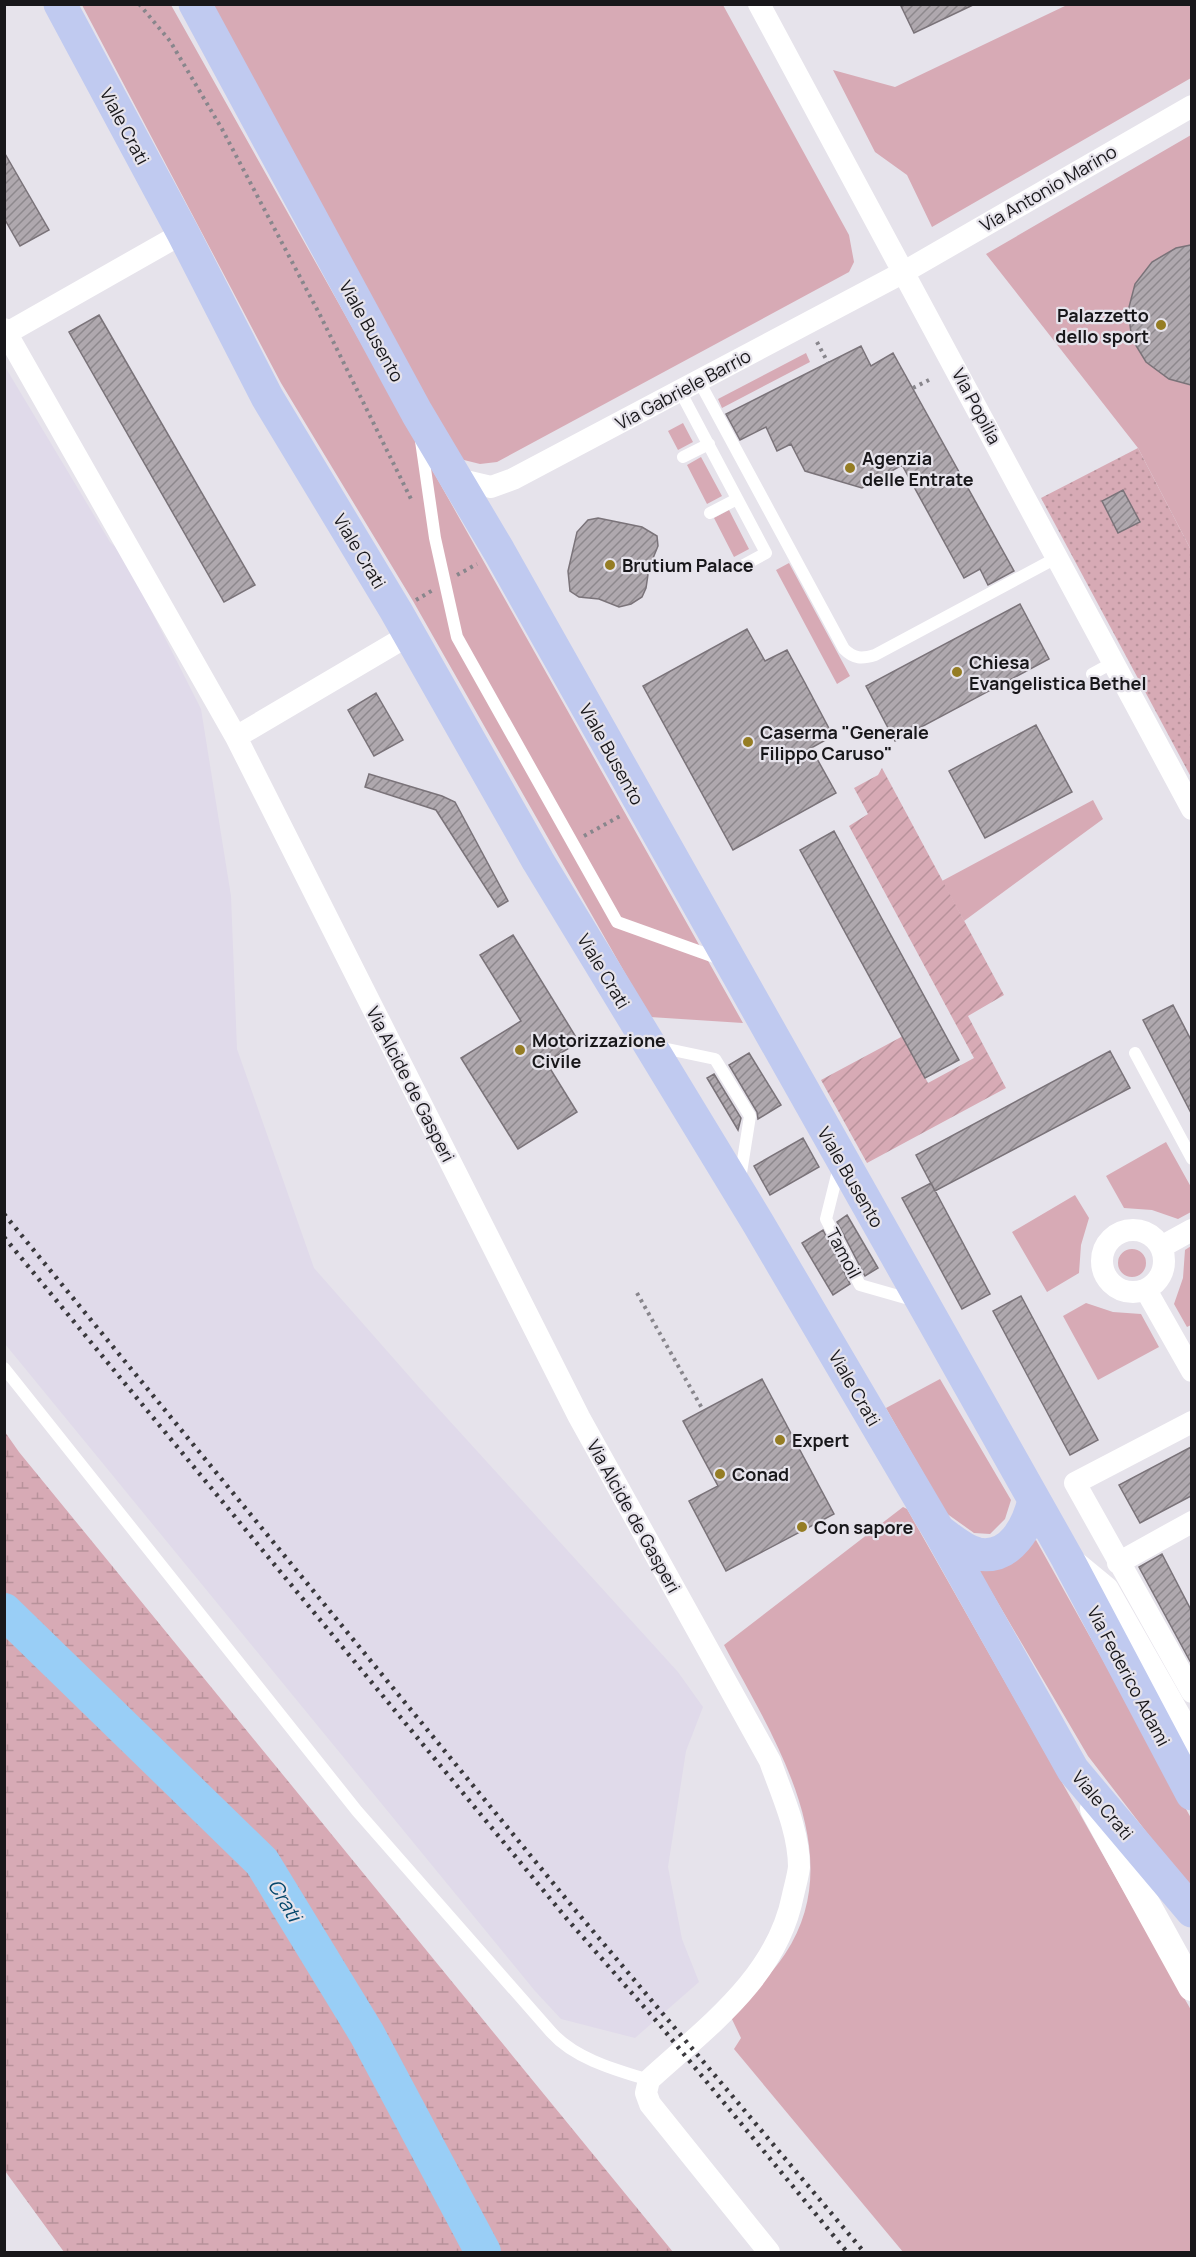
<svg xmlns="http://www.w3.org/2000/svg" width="1196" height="2257" font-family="Manrope,sans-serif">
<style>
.built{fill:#e0daea}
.grass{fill:#d7aab5}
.wetland{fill:url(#wetland-marsh)}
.park{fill:url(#park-dots)}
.garden{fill:url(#garden-furrows)}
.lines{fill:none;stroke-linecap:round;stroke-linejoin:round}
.river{stroke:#99cef6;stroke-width:36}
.building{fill:url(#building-hatch);stroke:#7a7379;stroke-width:1.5}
.path{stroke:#88868c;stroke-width:4;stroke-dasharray:3 4.5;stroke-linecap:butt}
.service{stroke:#fff;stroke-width:12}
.minor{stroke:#fff;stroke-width:22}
.tertiary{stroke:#fff;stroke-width:28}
.primary{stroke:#c0caf0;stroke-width:33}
.rail{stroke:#3a393d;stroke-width:4.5;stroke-dasharray:3 6;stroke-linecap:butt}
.poi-dot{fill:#957d24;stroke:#e6e3eb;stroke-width:2}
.labels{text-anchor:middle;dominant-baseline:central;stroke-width:4.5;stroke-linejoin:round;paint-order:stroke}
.street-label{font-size:18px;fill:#18171a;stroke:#e6e3eb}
.poi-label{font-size:18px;font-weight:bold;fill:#18171a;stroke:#e6e3eb;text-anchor:start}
.water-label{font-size:20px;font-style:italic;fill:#04476c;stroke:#e6e3eb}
</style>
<defs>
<pattern id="wetland-marsh" width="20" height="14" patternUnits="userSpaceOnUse" patternTransform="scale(1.5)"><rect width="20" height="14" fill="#d7aab5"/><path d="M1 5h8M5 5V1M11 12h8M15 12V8" fill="none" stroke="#b8929b"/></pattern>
<pattern id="park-dots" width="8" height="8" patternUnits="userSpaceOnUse" patternTransform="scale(1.5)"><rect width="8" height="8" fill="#d7aab5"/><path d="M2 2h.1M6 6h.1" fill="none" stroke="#b8929b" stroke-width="1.8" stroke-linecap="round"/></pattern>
<pattern id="garden-furrows" width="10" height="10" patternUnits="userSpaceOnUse" patternTransform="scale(1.5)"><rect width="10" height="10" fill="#d7aab5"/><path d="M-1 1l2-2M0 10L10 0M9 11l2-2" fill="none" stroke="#b8929b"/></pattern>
<pattern id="building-hatch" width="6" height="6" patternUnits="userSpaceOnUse" patternTransform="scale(1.5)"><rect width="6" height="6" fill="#afa8ae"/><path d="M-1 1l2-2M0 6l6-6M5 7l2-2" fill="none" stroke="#8d888d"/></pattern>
</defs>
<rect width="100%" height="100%" fill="#e6e3eb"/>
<path class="built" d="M4,365L110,542L122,553L201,709L231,896L237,1049L314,1268L417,1385L678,1672L703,1707L686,1751L668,1867L682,1939L699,1982L635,2038L561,2019L535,1991L5,1344Z"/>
<path class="grass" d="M82,5H171L743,1023L650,1017L413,601L281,383Z
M209,5H723L849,235L854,262L849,272L497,462L480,464L456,458Z
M1067,5H1191V78L932,227L907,175L875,152L833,70L895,87Z
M1191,135V550L1138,448L986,254Z
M806,353L810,362L722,408L718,399Z
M683,423L693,442L678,450L668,431Z
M701,457L722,496L707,504L687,465Z
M729,510L749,549L734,557L714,518Z
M789,563L850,676L837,684L776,570Z
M1093,800L1103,819L964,921L942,881Z
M1166,1142L1191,1187V1212L1178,1219L1152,1210L1124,1208L1106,1176Z
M1075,1195L1089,1218L1081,1245L1079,1273L1047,1292L1012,1232Z
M1191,1246V1325L1187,1327L1174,1304L1183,1278L1185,1250Z
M1118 1263a14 14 0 1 1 28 0a14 14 0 1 1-28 0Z
M1086,1303L1113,1312L1141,1314L1159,1347L1098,1380L1063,1316Z
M940,1379L1011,1500L1005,1519L990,1534L974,1533L946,1513L886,1408Z
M903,1507L907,1509L1191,2010V2252H903L734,2049L741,2038L729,2013C750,1995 770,1977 785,1954C852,1854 771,1734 724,1645Z
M1036,1540L1191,1818V1890L1088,1756L978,1569Z"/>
<path class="wetland" d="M5,1432L19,1452L673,2252H64L5,2171Z"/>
<path class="park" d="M1138,448L1191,550V777L1041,498Z"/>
<path class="garden" d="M882,768L1004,995L968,1016L1006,1088L867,1163L821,1080L903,1036L928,1083L974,1058L849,826L868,814L854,788L878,775Z"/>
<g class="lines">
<path class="river" d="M4,1611L262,1862L367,2034L483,2252"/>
</g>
<path class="building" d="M900,4H975L914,33Z
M4,152L49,230L20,246L4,218Z
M1191,245V385L1169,379L1146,362L1132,339L1128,311L1135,284L1152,262L1176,248Z
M99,315L255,585L224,602L69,332Z
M861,346L871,366L893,353L1014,571L988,585L980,569L964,578L902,465L862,488L805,471L791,444L777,451L766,427L740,440L726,414Z
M1123,490L1140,522L1118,533L1102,501Z
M598,518L642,527L657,536L658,546L649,568L646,588L642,597L631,604L619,607L599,599L579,597L570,591L568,571L577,532L588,520Z
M1020,604L1049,659L895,741L866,686Z
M747,629L765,661L787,650L805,683L833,736L811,748L836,793L733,850L643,686Z
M376,693L403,740L374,756L348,710Z
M1036,725L1072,792L985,838L949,771Z
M369,774L442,796L455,802L508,901L498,907L436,810L365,787Z
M834,831L959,1060L925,1078L800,850Z
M513,935L579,1042L546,1062L577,1112L518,1149L461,1058L521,1021L480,955Z
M1173,1005L1191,1040V1113L1143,1020Z
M1110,1051L1130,1088L935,1191L916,1155Z
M749,1053L781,1105L758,1119L757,1112L729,1065Z
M714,1074L741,1118L738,1130L707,1078Z
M803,1138L819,1167L770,1195L754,1166Z
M931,1183L990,1294L962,1309L902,1198Z
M847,1215L878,1268L865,1276L837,1222Z
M823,1230L850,1284L833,1295L802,1243Z
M1021,1296L1098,1440L1070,1455L993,1311Z
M762,1379L834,1514L726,1571L689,1501L718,1486L683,1421Z
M1191,1447V1496L1140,1523L1119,1485Z
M1162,1554L1191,1610V1663L1139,1567Z"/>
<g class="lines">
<path class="path" d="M139,4L170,41L222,129L320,315L412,501
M817,342L828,363
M913,388L929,380
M457,575L477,564
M416,600L433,590
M584,836L622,815
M637,1293L703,1410"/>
<path class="service" d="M699,381L844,649C854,659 862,659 875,655L1058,557
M680,391L766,553L742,566
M421,441L435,538L457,637L617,922L723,960
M683,457L709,444
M710,513L737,499
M1092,674L1114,662
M658,1047L715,1059L750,1116L740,1179
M1135,1053L1192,1159
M839,1167L826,1219L860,1285L916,1301
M4,1368L357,1811L551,2032C575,2059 616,2070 649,2080"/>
<path class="minor" d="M759,4L1192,809
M4,329L236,737L409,635
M7,333L183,233
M457,479L491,487L513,479L904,272L1192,106
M236,737L579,1417L770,1761C782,1795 799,1831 799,1867C798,1876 795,1886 793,1895C777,1977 708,2026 649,2080L646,2093L650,2104L769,2252
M1102 1261a31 31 0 1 1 62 0a31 31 0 1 1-62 0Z
M1161,1247L1192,1230
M1146,1290L1192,1371
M1192,1422L1075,1483L1192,1692
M1118,1563L1192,1522"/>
<path class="tertiary" d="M1071,1562L1105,1590L1192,1743
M1094,1809L1192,1987"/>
<path class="primary" d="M60,4L183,233L267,397L396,611L538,861L758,1223L939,1531L1073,1770L1192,1911
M195,4L417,413L499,551L1067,1558L1192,1794
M941,1532C952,1540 964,1551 978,1554C1011,1560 1028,1526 1034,1500"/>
<path class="rail" d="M4,1214L576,1911L864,2252
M4,1237L567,1919L659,2024L847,2252"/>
</g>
<g class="poi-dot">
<circle cx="1161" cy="325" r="6"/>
<circle cx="850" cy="468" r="6"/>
<circle cx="610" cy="565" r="6"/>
<circle cx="957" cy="672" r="6"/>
<circle cx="748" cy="742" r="6"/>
<circle cx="520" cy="1050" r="6"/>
<circle cx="780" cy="1440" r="6"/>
<circle cx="720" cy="1474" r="6"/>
<circle cx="802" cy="1527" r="6"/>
</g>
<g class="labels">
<g class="street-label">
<text transform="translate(125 126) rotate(62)">Viale Crati</text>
<text transform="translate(1048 188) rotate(-30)">Via Antonio Marino</text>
<text transform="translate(372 331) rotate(61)">Viale Busento</text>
<text transform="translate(683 389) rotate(-28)">Via Gabriele Barrio</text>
<text transform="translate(977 406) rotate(62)">Via Popilia</text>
<text transform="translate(360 551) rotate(59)">Viale Crati</text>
<text transform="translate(612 754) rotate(61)">Viale Busento</text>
<text transform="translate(604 971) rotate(59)">Viale Crati</text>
<text transform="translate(411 1084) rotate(63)">Via Alcide de Gasperi</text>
<text transform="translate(851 1177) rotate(60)">Viale Busento</text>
<text transform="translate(844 1253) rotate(62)">Tamoil</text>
<text transform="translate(855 1388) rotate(60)">Viale Crati</text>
<text transform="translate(634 1516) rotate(61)">Via Alcide de Gasperi</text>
<text transform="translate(1129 1676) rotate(62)">Via Federico Adami</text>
<text transform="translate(1103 1805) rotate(50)">Viale Crati</text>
</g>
<g class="poi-label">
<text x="1149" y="315" text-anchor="end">Palazzetto<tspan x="1149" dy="21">dello sport</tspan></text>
<text x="862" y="458">Agenzia<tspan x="862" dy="21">delle Entrate</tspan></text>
<text x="622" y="565">Brutium Palace</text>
<text x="969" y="662">Chiesa<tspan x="969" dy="21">Evangelistica Bethel</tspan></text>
<text x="760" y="732">Caserma "Generale<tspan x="760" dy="21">Filippo Caruso"</tspan></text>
<text x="532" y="1040">Motorizzazione<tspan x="532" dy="21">Civile</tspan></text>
<text x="792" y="1440">Expert</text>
<text x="732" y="1474">Conad</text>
<text x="814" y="1527">Con sapore</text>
</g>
<g class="water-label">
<text transform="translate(285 1900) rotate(59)">Crati</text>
</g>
</g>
<rect width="1196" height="2257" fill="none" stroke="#18171a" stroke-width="12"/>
</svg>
